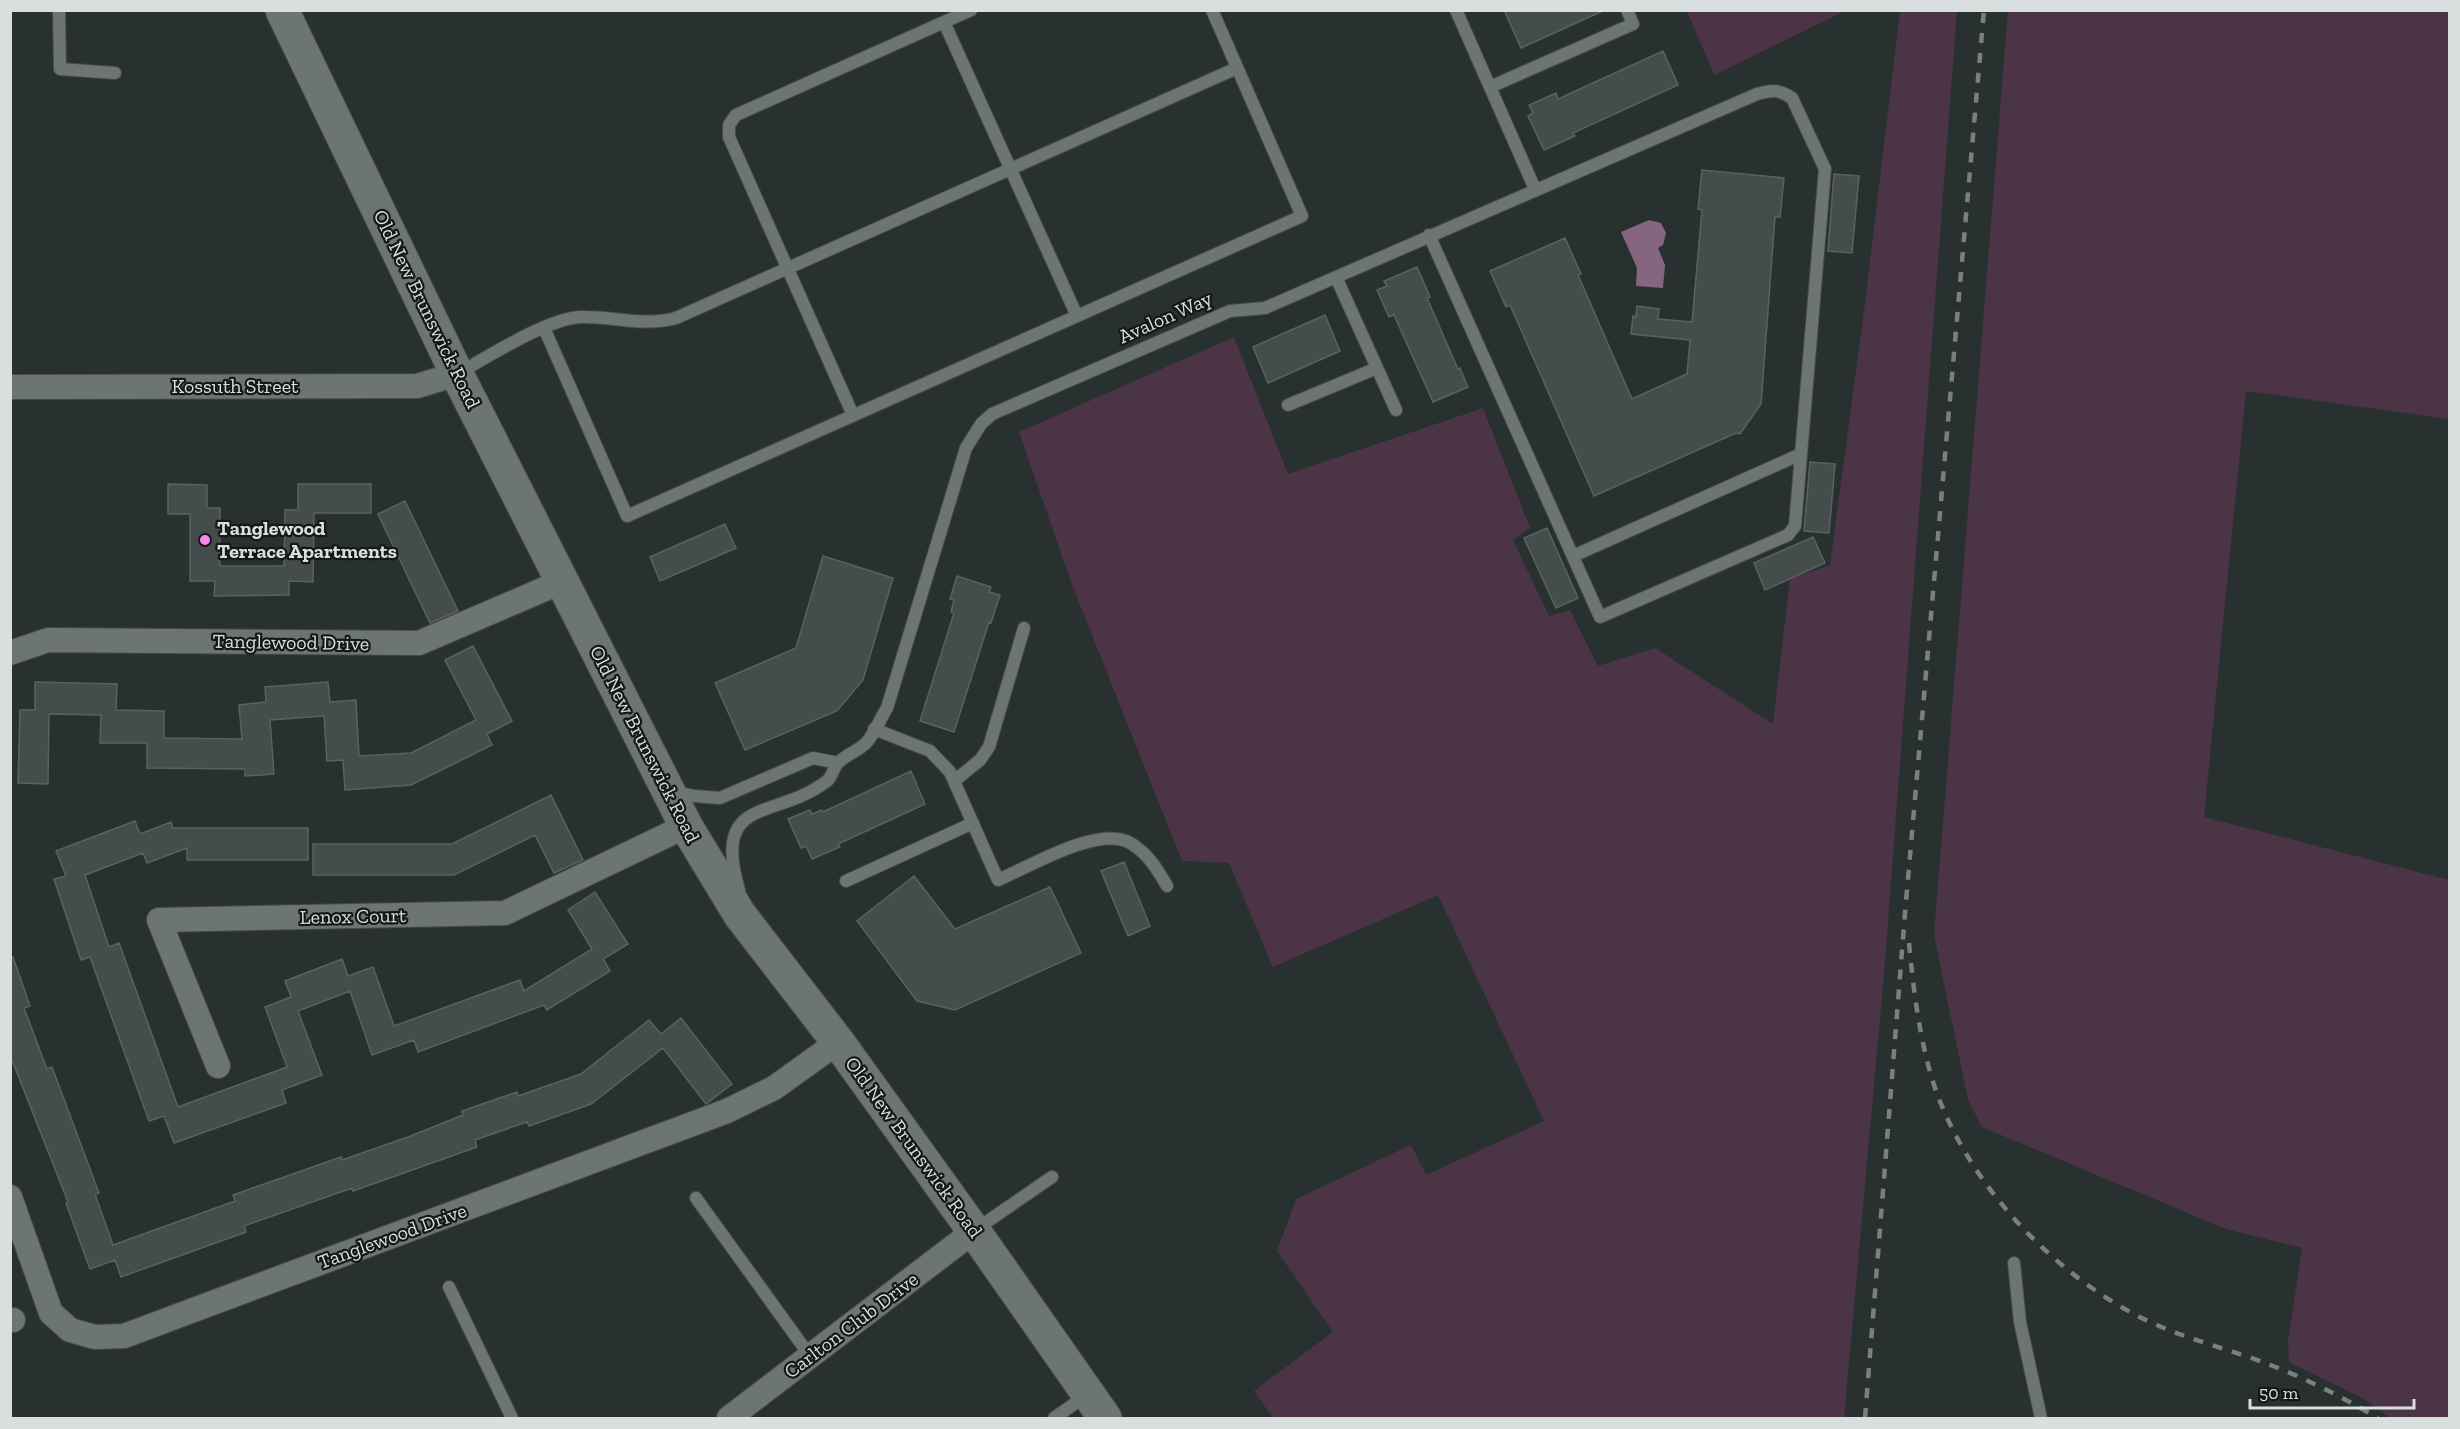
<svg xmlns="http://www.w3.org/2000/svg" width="2460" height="1429" font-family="'Zilla Slab',serif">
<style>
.green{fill:#4a3446}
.water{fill:#85657f}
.building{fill:#444d4c;stroke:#596260;stroke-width:1.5}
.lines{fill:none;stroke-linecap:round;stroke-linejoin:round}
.service-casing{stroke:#464c4b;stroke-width:14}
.minor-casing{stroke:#464c4b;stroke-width:26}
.secondary-casing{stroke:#464c4b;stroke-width:35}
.service{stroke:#6c7574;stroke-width:12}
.minor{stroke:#6c7574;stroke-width:24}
.secondary{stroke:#6c7574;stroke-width:33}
.rail{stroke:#79807f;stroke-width:4.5;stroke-dasharray:10 10;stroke-linecap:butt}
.poi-dot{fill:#f987e9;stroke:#151818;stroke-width:2}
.labels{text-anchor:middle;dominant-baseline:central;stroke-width:4.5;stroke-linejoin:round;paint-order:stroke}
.street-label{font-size:20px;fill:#d9dede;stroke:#151818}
.poi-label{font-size:20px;font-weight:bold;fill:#d9dede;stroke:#151818;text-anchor:start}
</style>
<rect width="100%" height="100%" fill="#293130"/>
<path class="green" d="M1687,11H1845L1714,75Z
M1900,11H1957L1884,974L1844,1418H1273L1254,1391L1333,1332L1277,1251L1296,1199L1411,1145L1426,1175L1544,1121L1438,895L1273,967L1229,863L1182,861L1071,582L1019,432L1234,337L1288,474L1483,408L1530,528L1513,540L1549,616L1570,610L1598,666L1655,648L1773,724L1790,579L1830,565L1864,311Z
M2008,11H2449V419L2246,391L2204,817L2449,880V1418H2390L2364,1399L2289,1362L2288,1341L2302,1248L2226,1229L1982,1127L1968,1100L1934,935Z"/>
<path class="water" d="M1649,220L1661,223L1666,233L1663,245L1658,248L1665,265L1663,288L1636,286L1637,268L1621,232Z"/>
<path class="building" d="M1504,10H1605L1521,48Z
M1663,51L1678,85L1573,133L1575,136L1544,150L1528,116L1533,113L1529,105L1556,93L1558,99Z
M1702,170L1784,178L1780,217H1775L1761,404L1740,434L1736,433L1594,496L1510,305L1506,307L1490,271L1565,238L1581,274L1578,275L1632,399L1687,374L1690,340L1631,334L1633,316L1636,317L1637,306L1659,309L1658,319L1692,322L1702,210L1698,209Z
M1834,174L1859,176L1852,253L1828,251Z
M1417,267L1430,297L1427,298L1458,369L1460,368L1468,387L1433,402L1394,315L1389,317L1377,290L1387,286L1384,281Z
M1325,315L1340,351L1268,383L1253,347Z
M1810,462L1835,464L1829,533L1804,531Z
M168,484L207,485V508H220V566H284L285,510H298V484H371V513H314L313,582L289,581V595L214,596L215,581H190V514H168Z
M405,501L458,611L430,623L378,514Z
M725,524L736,548L660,581L650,557Z
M1547,528L1578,598L1556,608L1524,538Z
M1813,537L1825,563L1765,590L1754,563Z
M823,556L893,578L863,680L837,711L745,750L715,683L796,648Z
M957,576L991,587L989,592L1000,595L991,623L989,622L954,732L920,721L954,613L951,612L954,600L950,599Z
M473,646L512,721L487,734L492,745L411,785L345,790L343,760L327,761L324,716L270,720L274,774L245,776V769L147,768V743H100L101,715L49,714L48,784L18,783L20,710H35V682L117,684L116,710L164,711V738L242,739L239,705L266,702L265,687L328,682L330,702L356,700L359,756L411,753L476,720L445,660Z
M911,771L925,804L838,844L840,847L812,859L806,846L801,848L788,819L810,810L812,814L822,810L823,812Z
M551,795L583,860L554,873L535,835L454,875H313V844H452Z
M135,821L140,834L171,822L173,828H308V860H187V848L147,863L143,853L85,875L109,947L119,943L178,1107L287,1067L265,1007L291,997L285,981L342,959L348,976L373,967L394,1026L520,980L524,991L592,949L568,910L595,892L628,944L603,959L610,971L547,1010L544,1005L418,1052L414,1040L372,1055L350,991L298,1011L322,1075L282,1090L286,1103L174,1143L164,1116L149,1121L90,957L81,960L54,879L66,876L56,851Z
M1124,862L1150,926L1128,936L1101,871Z
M914,876L955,929L1050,887L1081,953L955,1010L917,1001L857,921Z
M10,957H13L30,1006L24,1008L47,1069L52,1067L99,1193L95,1194L113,1245L235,1201L233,1195L341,1157L342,1160L408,1137L463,1115L462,1111L517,1092L518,1096L581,1074L649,1020L661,1034L681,1018L732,1084L706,1104L663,1048L591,1104L529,1126L527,1122L475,1140L477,1147L353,1191L352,1188L244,1226L246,1232L121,1277L115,1260L90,1269L66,1203L68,1202L10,1055Z"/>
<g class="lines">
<g class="service-casing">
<path id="service" d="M59,10L60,69L115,73
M1456,10L1535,189
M944,22L1077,316
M1490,87L1633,24L1627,10
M1336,277L1396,410
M544,328L627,516L1302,216L1212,10
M459,373C489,356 547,319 580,317C612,316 644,327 676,318L1237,68
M1288,405L1377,368
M853,415L729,137V125L736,115L971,10
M1573,556L1801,454
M874,729L930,751L950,772L998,880C1029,867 1101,823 1132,844C1149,855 1157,869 1167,886
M954,781L980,760L989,747L1024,628
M674,792L694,796L720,798L813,758L838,763
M846,881L973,823
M739,890C711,794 775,821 827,781C833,776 833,767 839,762C847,754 858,751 866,743C874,735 880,719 887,708L966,448L981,424L992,414L1230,311L1265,308L1757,94C1772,90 1779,89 1792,98L1825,169L1795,526L1788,535L1600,617L1429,235
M696,1198L810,1356
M975,1230L1052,1177
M2014,1263L2020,1322L2041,1418
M449,1287L512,1418
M1054,1418L1087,1395"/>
</g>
<g class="minor-casing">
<path id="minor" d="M10,387L417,386L457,374
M10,653L48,640L419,643L561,582
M218,1066L159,920L505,913L686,826
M10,1197L51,1313L70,1330L95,1337L124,1336L727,1111L774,1088L838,1042
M10,1320H13
M729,1418L974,1231"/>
</g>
<g class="secondary-casing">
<path id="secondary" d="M282,10L457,374L686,826L740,915L838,1042L974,1231L1105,1418"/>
</g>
<use href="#service" class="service"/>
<use href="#minor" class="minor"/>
<use href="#secondary" class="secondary"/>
<path class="rail" d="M1909,943C1913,985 1918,1027 1929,1068C1956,1170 2044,1267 2136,1315C2179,1338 2228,1348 2273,1366C2309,1380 2344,1398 2378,1418
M1865,1418L1905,913L1984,10"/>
</g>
<circle class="poi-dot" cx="205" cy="540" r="6"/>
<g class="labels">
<g class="street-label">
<text transform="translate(427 309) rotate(64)">Old New Brunswick Road</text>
<text transform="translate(1165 317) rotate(-24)">Avalon Way</text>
<text x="235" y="386">Kossuth Street</text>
<text transform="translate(291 642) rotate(1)">Tanglewood Drive</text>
<text transform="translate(645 744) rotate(63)">Old New Brunswick Road</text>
<text transform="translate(353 916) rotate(-1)">Lenox Court</text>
<text transform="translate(914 1147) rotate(54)">Old New Brunswick Road</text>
<text transform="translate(392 1236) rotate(-20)">Tanglewood Drive</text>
<text transform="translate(851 1325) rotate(-37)">Carlton Club Drive</text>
</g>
<g class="poi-label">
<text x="217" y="528">Tanglewood<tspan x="217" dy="23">Terrace Apartments</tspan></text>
</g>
</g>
<rect width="2460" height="1429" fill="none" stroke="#d9dede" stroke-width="24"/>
<path d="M2250 1399v9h164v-9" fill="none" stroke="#d9dede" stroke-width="3"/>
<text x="2259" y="1399" font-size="18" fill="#d9dede" stroke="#151818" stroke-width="4.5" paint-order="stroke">50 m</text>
</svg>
